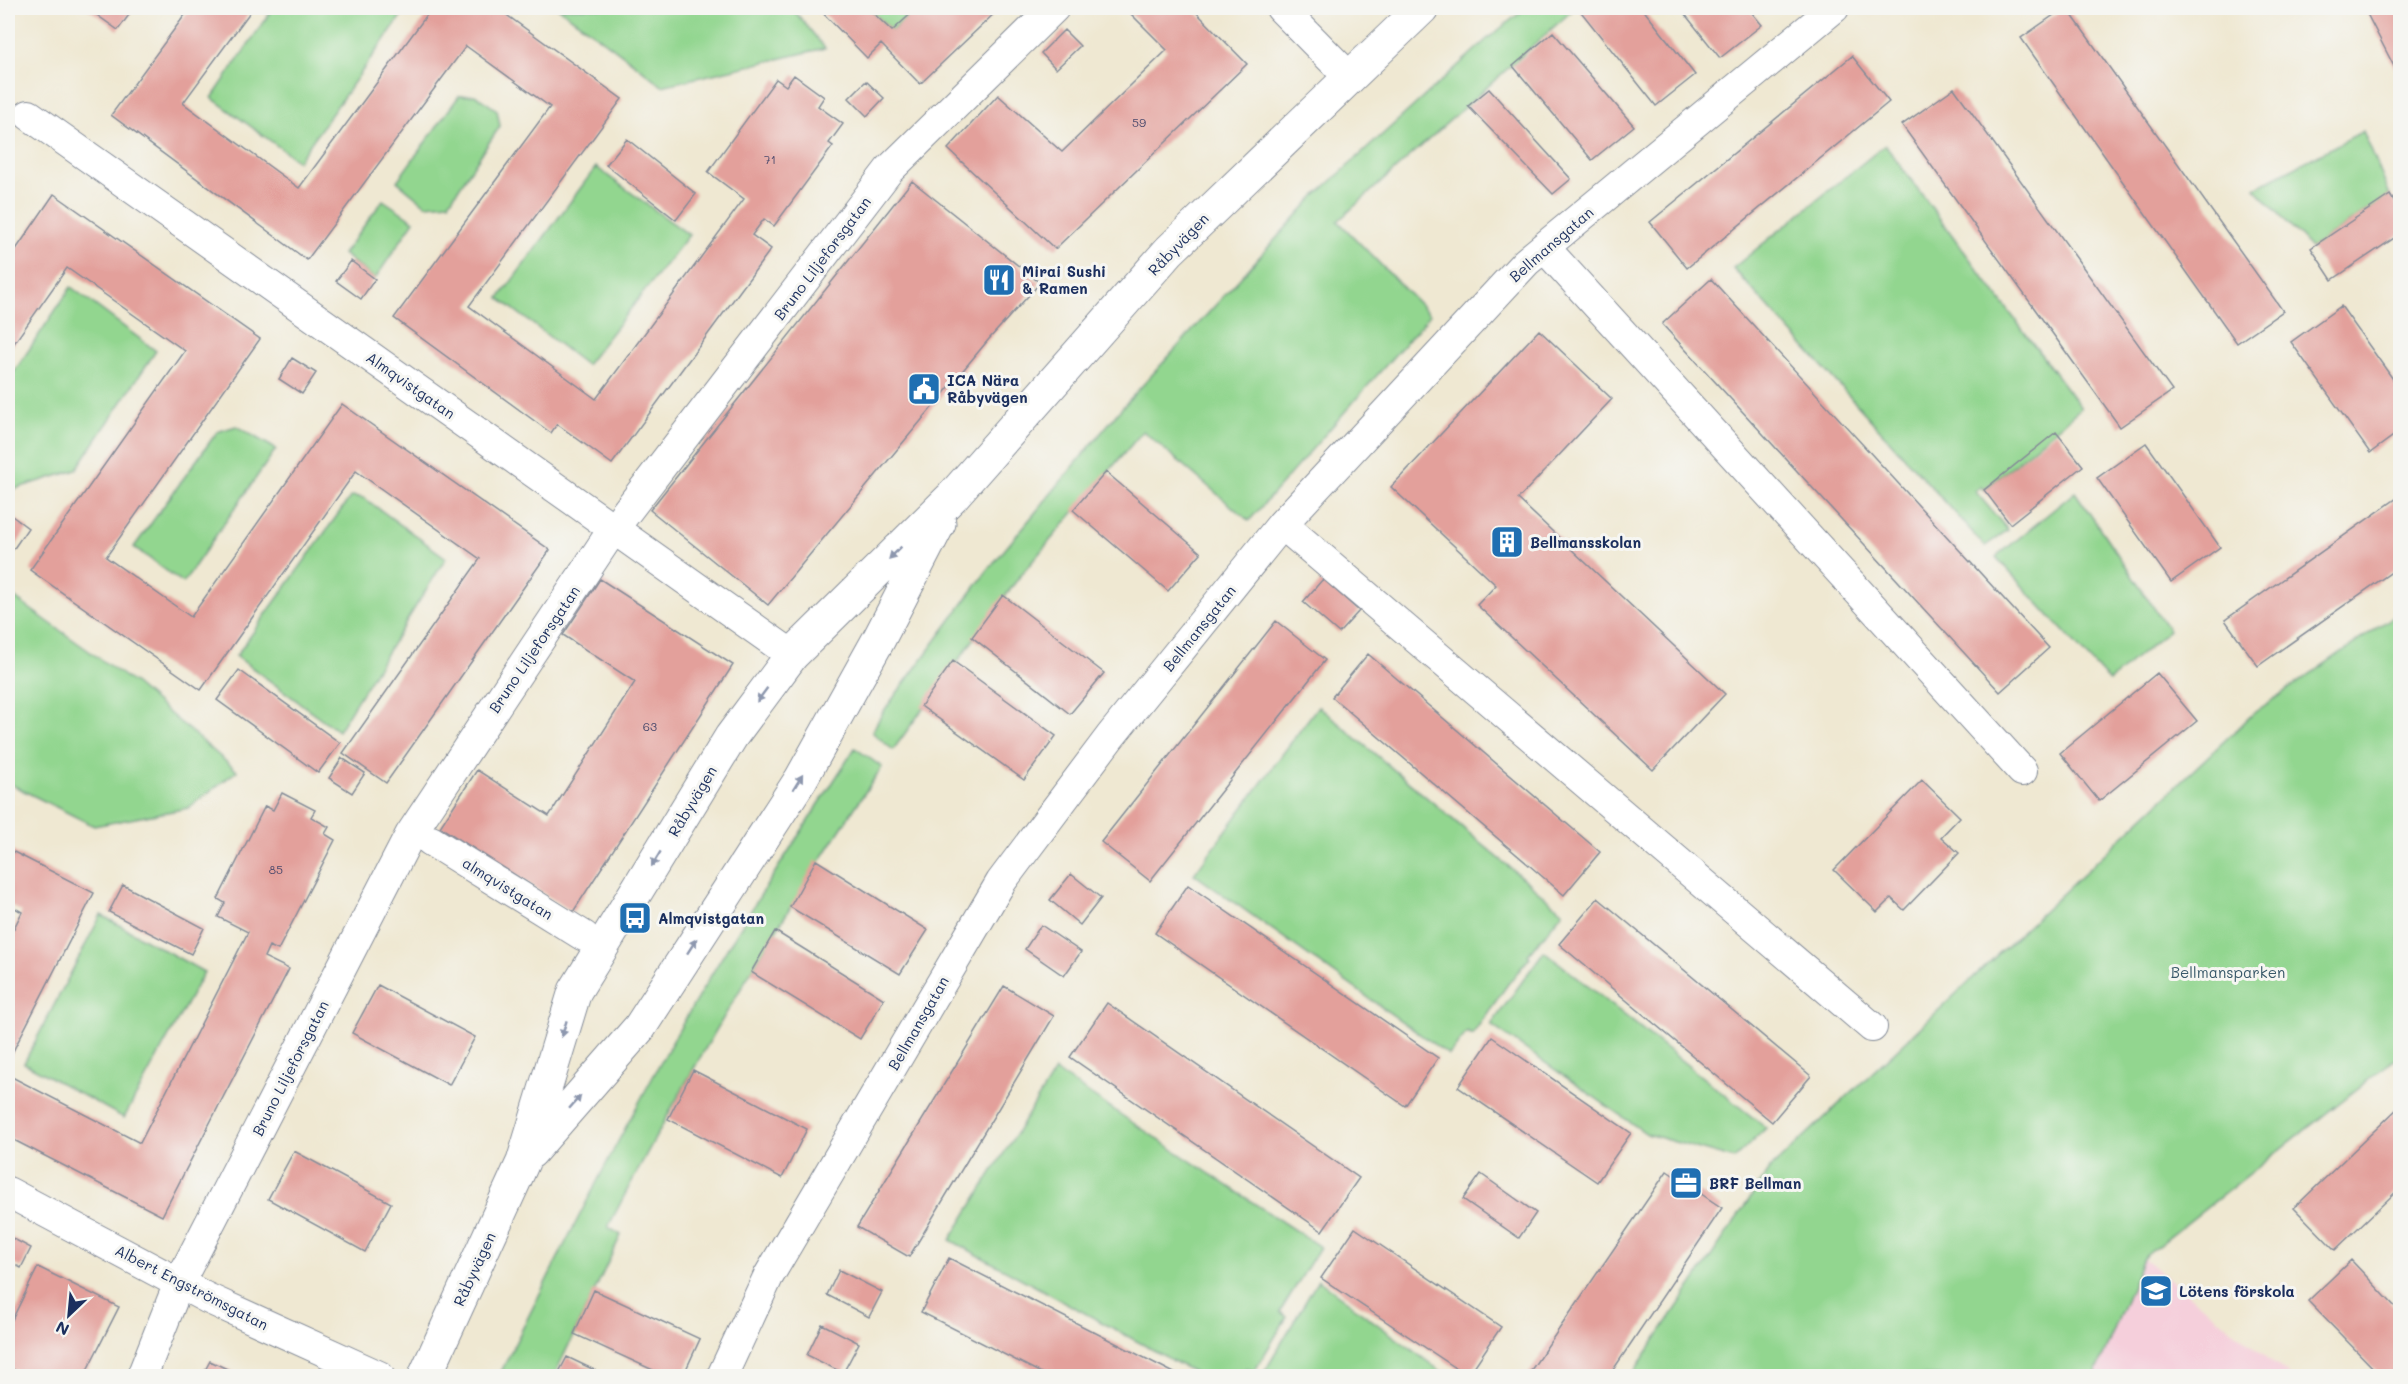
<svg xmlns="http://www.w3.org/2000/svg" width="2408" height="1384" font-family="Mali,sans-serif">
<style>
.built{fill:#f5cfdb}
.green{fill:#92d68f;stroke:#568276;stroke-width:1.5}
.building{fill:#e3a09b}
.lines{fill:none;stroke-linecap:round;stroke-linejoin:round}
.street-casing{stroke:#858c98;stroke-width:32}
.secondary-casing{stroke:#858c98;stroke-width:35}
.street{stroke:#fff;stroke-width:30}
.secondary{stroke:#fff;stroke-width:33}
.oneway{fill:#8d97ae}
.labels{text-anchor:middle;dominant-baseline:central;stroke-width:6;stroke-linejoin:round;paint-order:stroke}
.number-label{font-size:12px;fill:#4d4b6d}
.street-label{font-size:15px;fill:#1b2f5e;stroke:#f6f6f2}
.poi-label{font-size:15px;font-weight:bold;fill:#1b2f5e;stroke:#f6f6f2;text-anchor:start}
.park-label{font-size:15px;fill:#39596a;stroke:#f6f6f2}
</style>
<rect width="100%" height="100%" fill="#f6f6f2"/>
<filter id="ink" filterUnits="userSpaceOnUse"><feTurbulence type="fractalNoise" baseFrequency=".0167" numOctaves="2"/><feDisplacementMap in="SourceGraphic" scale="12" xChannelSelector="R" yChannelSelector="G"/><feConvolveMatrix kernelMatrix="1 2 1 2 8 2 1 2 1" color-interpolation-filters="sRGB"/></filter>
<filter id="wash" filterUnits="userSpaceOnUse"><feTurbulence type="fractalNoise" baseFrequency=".008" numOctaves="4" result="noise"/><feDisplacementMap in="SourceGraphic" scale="24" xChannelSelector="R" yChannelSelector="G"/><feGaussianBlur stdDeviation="1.35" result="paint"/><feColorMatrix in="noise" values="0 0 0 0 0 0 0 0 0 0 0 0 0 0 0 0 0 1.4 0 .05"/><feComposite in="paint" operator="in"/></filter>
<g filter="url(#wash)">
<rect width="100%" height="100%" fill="#efe8d2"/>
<path class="built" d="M2143,1258L2224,1323L2290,1376H2095Z"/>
<path class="green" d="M273,8H407L298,161L212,98Z
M558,8H792L825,48L662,86C630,59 593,33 558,8Z
M868,8H899L908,16L892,31Z
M1526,8H1575L1338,221L1430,315L1249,521L1143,431L1020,576L893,750L872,732L883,712L987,571L1120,410L1314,197L1486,40Z
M475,95L497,110L500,126L449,203L426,205L397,181L459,96Z
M2363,131L2390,195L2311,248L2255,188Z
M1885,145L2081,408L1984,490L1981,487L1975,491L2008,530L1985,546L1733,268Z
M596,167L689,235L586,365L499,298Z
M383,200L414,221L375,279L343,254Z
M71,287L156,351L76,470L8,491V381Z
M236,426L276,449L183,583L134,547L217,432Z
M2075,492L2169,630L2109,681L1996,557Z
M351,496L364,498L446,558L338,731L236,656Z
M8,593L135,684L237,771L188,808L94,826L8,783Z
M2400,612V1055L2143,1258L2095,1376H1631L1769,1170L2255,712Z
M1318,706L1563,912L1528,955L1530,957L1508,984L1472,1035L1467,1032L1449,1055L1194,874Z
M855,748L882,767C782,915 689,1069 608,1227L621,1235L554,1376H499C555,1262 612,1149 675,1037C731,938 794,843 855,748Z
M101,915L204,972L124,1118L24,1063Z
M1544,951L1766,1128L1734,1159L1647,1134L1491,1025Z
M1055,1071L1320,1247L1280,1312L1287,1317L1254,1372L1246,1368L1241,1376H1201L950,1240Z
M1318,1280L1447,1376H1271L1264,1373Z"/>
<g id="blocks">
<path class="building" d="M8,8H15L8,18Z
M87,8H134L118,30Z
M190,8H253L183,103L299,188L432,8H497L622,99L469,306L596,399L744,199L708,172L776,79L786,86L794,75L824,97L818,106L843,124L829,143L833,146L774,226L764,219L752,235L771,249L612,464L557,424L551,433L394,318L550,107L466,46L307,260L111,115Z
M818,8H868L892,31L917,8H1000L920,84L881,44L867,58Z
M1125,8H1192L1247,64L1055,249L948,149L998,95L1062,152L1167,50Z
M1578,8H1642L1695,75L1656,106Z
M1680,8H1748L1762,25L1720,58Z
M2064,8H2067L2283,311L2237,343L2021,38Z
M2364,8H2400V78Z
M1064,30L1080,46L1056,69L1041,53Z
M1553,32L1634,126L1592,160L1513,66Z
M1852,56L1889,102L1687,268L1650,222Z
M866,81L884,98L867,116L849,98Z
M1954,88L2172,391L2120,427L1902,125Z
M1489,89L1571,179L1553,194L1468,106Z
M627,139L696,194L676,220L606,165Z
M912,181L1040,283L989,339L768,605L650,510Z
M54,194L260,339L106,557L191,617L342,404L550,550L386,783L343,753L480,559L356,471L201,690L30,570L185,351L67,268L8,352V261Z
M2390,195L2400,211V234L2332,280L2311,248Z
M351,261L375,279L361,299L336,281Z
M1711,279L2049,648L2000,692L1662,324Z
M2341,306L2400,389V431L2370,453L2291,342Z
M1539,330L1612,399L1518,499L1725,694L1653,770L1477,605L1496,585L1391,487Z
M292,358L316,373L302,394L279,379Z
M2056,432L2083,466L2010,524L1984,490Z
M2146,443L2220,547L2171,582L2097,478Z
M1106,472L1201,553L1168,591L1073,510Z
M2400,496V566L2258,666L2225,620Z
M8,513L28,528L8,557Z
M600,579L733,665L573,912L440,827L477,770L549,816L635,682L563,635Z
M1323,579L1359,611L1339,633L1303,602Z
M1003,595L1104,673L1070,714L972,637Z
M1276,621L1325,660L1150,881L1101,842Z
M1368,654L1600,852L1564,895L1332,697Z
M953,661L1056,736L1024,780L921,706Z
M239,670L340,743L318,773L217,700Z
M2157,673L2197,721L2099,801L2060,753Z
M342,758L365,773L352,793L329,778Z
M1922,780L1960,817L1941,837L1959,853L1904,910L1891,898L1877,912L1834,870Z
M282,793L315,810L311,817L329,827L325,834L335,840L278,950L269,946L264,957L289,969L162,1216L8,1137V1075L140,1143L248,932L218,917L225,903L218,899L265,806L273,810Z
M8,849L94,893L8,1061V940L22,912L8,904Z
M816,860L928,930L900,974L790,907Z
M1071,874L1101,898L1080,925L1050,900Z
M123,885L204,928L191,954L109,912Z
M1188,885L1438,1058L1405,1106L1155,933Z
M1598,898L1811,1076L1772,1122L1559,944Z
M1041,925L1081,952L1064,976L1025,949Z
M775,931L884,999L860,1039L751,972Z
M378,985L475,1037L449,1085L352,1033Z
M1004,986L1054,1016L909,1257L857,1227Z
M1107,1003L1359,1178L1322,1231L1070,1057Z
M1492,1037L1631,1133L1597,1182L1458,1087Z
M693,1070L807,1129L782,1178L668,1119Z
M2400,1106V1188L2335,1250L2294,1208Z
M294,1151L391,1203L365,1252L268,1199Z
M1667,1171L1722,1208L1609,1376H1527Z
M1481,1174L1536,1213L1519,1238L1463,1199Z
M1355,1228L1501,1327L1468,1376L1321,1278Z
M8,1236L31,1248L21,1268L8,1261Z
M949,1258L1180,1376H1047L921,1312Z
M2351,1260L2400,1312V1376H2381L2308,1301Z
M38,1267L119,1307L84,1376H27L8,1367V1328Z
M839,1270L882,1292L869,1317L827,1295Z
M594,1290L700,1339L683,1376H666L574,1334Z
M822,1324L859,1343L843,1373L807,1355Z
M567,1357L607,1376H557Z
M210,1361L242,1376H202Z"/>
</g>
</g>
<g filter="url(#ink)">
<use href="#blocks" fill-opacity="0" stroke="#858c98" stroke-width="1.5"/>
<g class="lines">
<g class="street-casing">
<path id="street" d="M1281,8L1348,76
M29,115L792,655
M1544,247L2022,771
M1282,524L1872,1027
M431,841L584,936
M8,1192L207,1298L379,1376
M142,1376L179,1283L410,835L614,528L889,170L1054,8
M722,1376L768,1277L1001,882L1110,737L1282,524L1526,262L1834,8"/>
</g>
<g class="secondary-casing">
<path id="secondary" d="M531,1152L640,1027L801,779L879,639L939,523
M425,1376L523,1162L575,991L731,737L792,655L952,497L1169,251L1422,8"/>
</g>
<use href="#street" class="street"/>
<use href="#secondary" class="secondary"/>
</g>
<defs><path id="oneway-solid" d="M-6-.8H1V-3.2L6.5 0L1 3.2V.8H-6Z" transform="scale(1.5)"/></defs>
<g class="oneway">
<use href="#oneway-solid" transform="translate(895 553) rotate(135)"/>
<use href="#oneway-solid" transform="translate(762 695) rotate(127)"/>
<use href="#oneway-solid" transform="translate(798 782) rotate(-58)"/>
<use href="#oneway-solid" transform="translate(656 859) rotate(121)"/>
<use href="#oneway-solid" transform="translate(692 946) rotate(-57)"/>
<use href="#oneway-solid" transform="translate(564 1029) rotate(107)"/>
<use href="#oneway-solid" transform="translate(575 1102) rotate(-49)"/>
</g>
</g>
<defs>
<g id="restaurant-square" transform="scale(1.725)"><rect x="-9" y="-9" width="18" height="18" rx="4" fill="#1f6fb2" stroke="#f6f6f2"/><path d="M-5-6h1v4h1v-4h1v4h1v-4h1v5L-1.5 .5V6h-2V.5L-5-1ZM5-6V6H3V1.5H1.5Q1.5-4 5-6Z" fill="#fff"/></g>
<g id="civic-square" transform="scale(1.725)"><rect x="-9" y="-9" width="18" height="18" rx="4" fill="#1f6fb2" stroke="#f6f6f2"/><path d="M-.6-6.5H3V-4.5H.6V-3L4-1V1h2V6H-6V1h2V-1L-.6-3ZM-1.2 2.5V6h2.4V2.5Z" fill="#fff"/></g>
<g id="building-square" transform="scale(1.725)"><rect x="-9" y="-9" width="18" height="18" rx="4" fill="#1f6fb2" stroke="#f6f6f2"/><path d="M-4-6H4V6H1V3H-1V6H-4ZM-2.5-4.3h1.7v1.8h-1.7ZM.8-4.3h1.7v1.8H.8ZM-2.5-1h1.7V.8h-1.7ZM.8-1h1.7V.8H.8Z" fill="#fff"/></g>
<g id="bus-square" transform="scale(1.725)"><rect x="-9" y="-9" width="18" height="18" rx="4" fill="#1f6fb2" stroke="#f6f6f2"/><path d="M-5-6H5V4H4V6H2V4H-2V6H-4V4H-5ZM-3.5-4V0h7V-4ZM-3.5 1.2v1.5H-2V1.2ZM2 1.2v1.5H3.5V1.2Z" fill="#fff"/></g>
<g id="office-square" transform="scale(1.725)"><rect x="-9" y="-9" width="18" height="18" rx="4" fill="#1f6fb2" stroke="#f6f6f2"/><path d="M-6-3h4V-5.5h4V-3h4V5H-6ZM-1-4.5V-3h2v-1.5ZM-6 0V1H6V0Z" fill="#fff"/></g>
<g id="school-square" transform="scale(1.725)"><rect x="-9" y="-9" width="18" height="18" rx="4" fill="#1f6fb2" stroke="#f6f6f2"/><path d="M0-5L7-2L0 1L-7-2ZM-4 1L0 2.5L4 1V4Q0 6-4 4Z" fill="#fff"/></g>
</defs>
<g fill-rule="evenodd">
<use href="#restaurant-square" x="999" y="280"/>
<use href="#civic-square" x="924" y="389"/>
<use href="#building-square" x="1507" y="542"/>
<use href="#bus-square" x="635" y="918"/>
<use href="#office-square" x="1686" y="1183"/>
<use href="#school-square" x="2156" y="1291"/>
</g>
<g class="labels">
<g class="number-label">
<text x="1139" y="122">59</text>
<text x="770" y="159">71</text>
<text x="650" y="726">63</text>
<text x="276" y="869">85</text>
</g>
<g class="street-label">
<text transform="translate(1178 244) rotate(-46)">Råbyvägen</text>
<text transform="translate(1551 244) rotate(-41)">Bellmansgatan</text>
<text transform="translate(822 258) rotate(-53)">Bruno Liljeforsgatan</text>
<text transform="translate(411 385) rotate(35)">Almqvistgatan</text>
<text transform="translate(1199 628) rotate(-51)">Bellmansgatan</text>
<text transform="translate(534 649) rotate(-56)">Bruno Liljeforsgatan</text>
<text transform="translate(692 801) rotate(-59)">Råbyvägen</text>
<text transform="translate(508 888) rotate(32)">almqvistgatan</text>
<text transform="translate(918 1023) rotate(-60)">Bellmansgatan</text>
<text transform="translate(290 1068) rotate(-63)">Bruno Liljeforsgatan</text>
<text transform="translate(474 1269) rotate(-65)">Råbyvägen</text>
<text transform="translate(192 1287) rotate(27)">Albert Engströmsgatan</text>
</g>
<g class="poi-label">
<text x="1022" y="271">Mirai Sushi<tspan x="1022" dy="17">&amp; Ramen</tspan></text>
<text x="947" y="380">ICA Nära<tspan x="947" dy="17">Råbyvägen</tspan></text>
<text x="1530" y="542">Bellmansskolan</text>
<text x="658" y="918">Almqvistgatan</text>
<text x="1709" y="1183">BRF Bellman</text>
<text x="2179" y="1291">Lötens förskola</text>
</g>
<g class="park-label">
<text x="2228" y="972">Bellmansparken</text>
</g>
</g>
<rect width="2408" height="1384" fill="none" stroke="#f6f6f2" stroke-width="30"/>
<g transform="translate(69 1315) rotate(206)" stroke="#f6f6f2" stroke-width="4.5" paint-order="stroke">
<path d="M0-4.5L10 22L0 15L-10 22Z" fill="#1b2f5e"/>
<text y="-9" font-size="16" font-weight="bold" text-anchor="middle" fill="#1b2f5e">N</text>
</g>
</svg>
